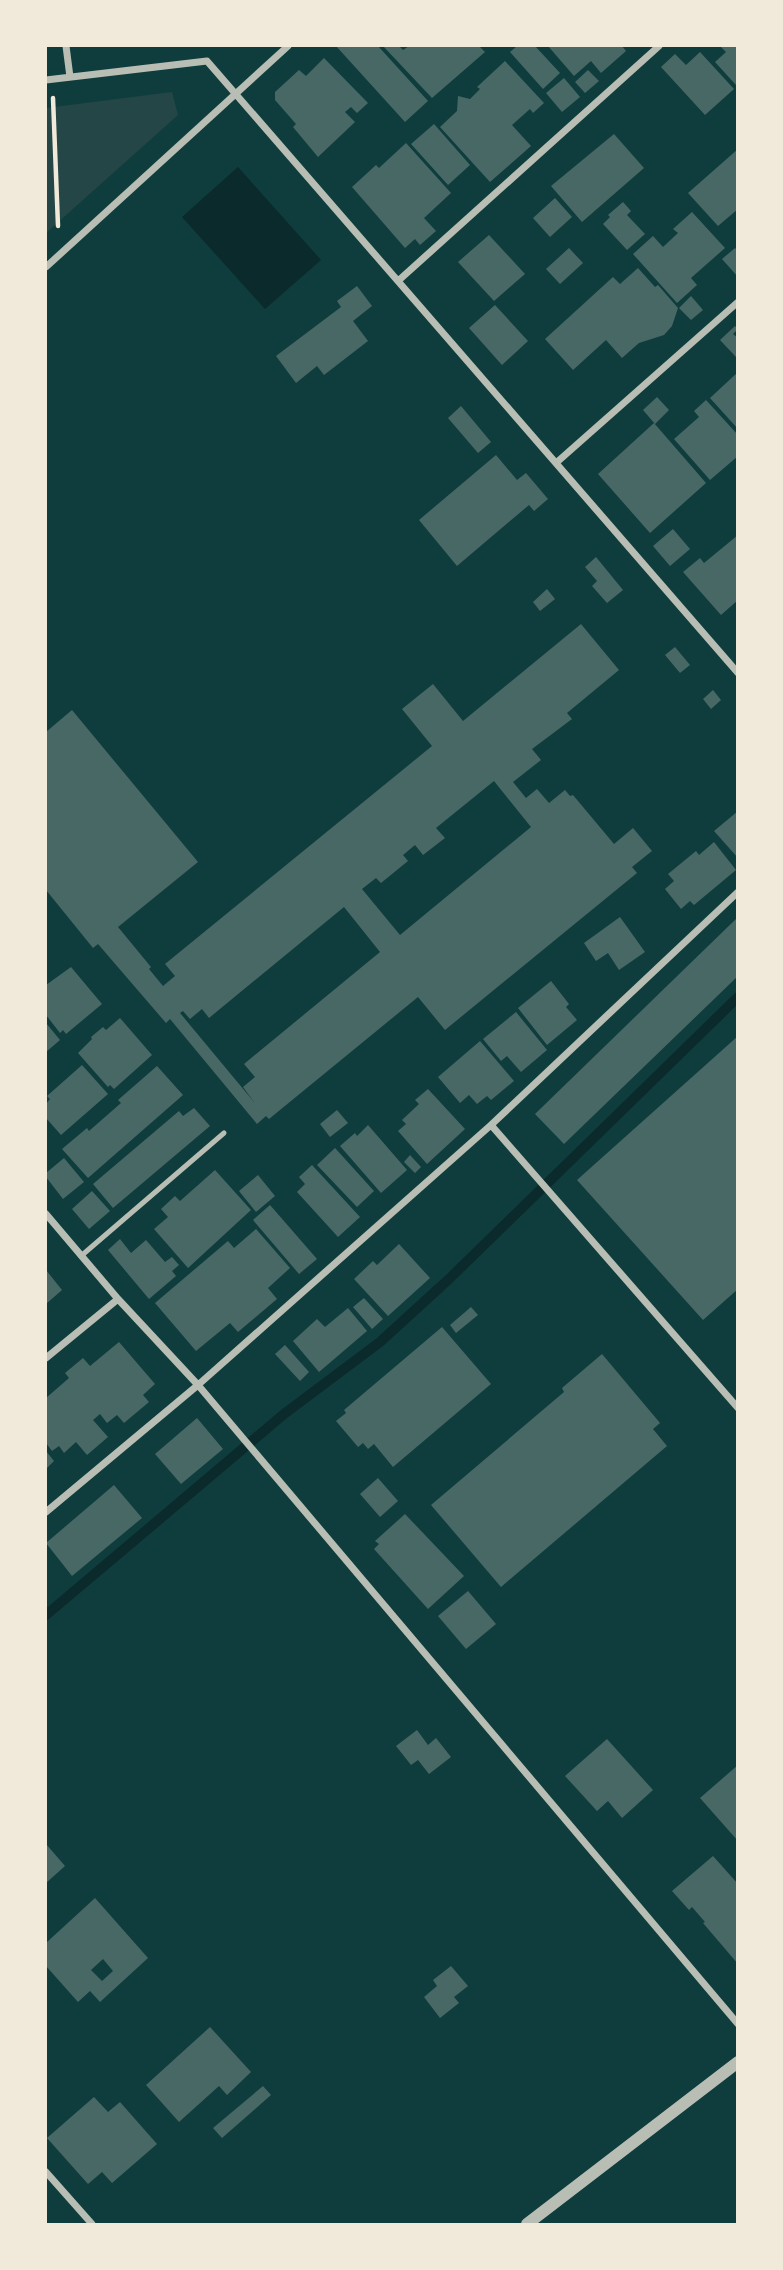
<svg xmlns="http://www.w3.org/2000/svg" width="783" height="2270" font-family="Roboto,sans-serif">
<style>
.green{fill:#244646}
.water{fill:#0a2a2b}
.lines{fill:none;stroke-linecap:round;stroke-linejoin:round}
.stream{stroke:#0a2a2b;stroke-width:10}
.building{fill:#486865;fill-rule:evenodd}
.path{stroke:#f1e9da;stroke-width:4.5}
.service{stroke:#b8beb3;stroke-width:5}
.minor{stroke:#b8beb3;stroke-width:7}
.tertiary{stroke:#b8beb3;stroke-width:12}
</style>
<rect width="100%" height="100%" fill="#0f3d3e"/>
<path class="green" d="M172,92L178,115L46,233V108Z"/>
<path class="water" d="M238,167L321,260L265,309L182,217Z"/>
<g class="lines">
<path class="stream" d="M46,1615L284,1414L380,1342L449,1279L738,997"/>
</g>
<path class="building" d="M336,46H378L428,101L405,122Z
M383,46H399L403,50L409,46H479L485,52L432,98Z
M517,46H535L560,73L543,89L510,52Z
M548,46H622L626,51L601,73L591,61L574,76Z
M720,46H738V83L736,85L715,62L726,52Z
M700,52L734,89L705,115L661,67L675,54L686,65Z
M324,58L368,103L357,113L351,107L345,112L355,122L318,157L293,127L296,124L275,100V92L299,70L306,76Z
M505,61L544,103L533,113L530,109L512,125L531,146L490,182L440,127L457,111L458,96L470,99L480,89L477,87Z
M588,70L599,81L585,93L575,82Z
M564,78L580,97L562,112L546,93Z
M434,124L470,165L448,185L411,144Z
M614,134L644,168L582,222L551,186Z
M406,143L451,193L424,218L436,231L420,245L415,239L405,248L352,187L376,165L379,168Z
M738,149V209L718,226L688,193Z
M555,198L572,217L550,237L533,218Z
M623,202L631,211L627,215L645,234L627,250L603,224L610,217L608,215Z
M692,212L725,248L691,278L697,285L677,303L633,254L653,236L663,247L678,233L673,229Z
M489,235L525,274L494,301L458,262Z
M569,248L583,263L560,284L546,269Z
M735,248L738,252V277L722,259Z
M638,268L655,287L658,285L678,308L672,326L664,335L639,343L622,358L606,340L573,370L545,339L613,277L620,284Z
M357,286L372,306L353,321L368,341L324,375L317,366L296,383L276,356L341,307L337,301Z
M691,296L703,310L691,320L679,308Z
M495,305L528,341L502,365L469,328Z
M735,326L738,329L733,334L738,338L736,357L720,340Z
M738,372V429L710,398Z
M657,397L669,410L655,424L643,410Z
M706,400L738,435V456L710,480L674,439L699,417L694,411Z
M461,406L491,442L478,453L448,418Z
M654,423L706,483L650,533L598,474Z
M496,455L517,480L526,473L548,499L534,511L529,505L457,566L419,520Z
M673,529L690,549L670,566L653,546Z
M738,535V600L721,615L683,572L700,558L704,563Z
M596,557L623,590L607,603L592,586L597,581L585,567Z
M547,589L555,599L540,611L533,602Z
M581,624L619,670L567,713L572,719L532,749L541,760L513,782L526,798L537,789L549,803L565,790L570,796L573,795L614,844L633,828L652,851L632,867L637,873L445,1030L418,997L269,1119L266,1116L257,1124L170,1019L166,1023L98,944L93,948L46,890V732L72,710L198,862L118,927L151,967L149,969L163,986L175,976L165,964L432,746L402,709L433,684L463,721ZM494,781L531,827L400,935L362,889L376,878L381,883L408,861L403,855L415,845L423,855L445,838L436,828ZM344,907L380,952L244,1064L255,1077L243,1087L254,1102L180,1013L183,1011L190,1019L202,1009L209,1018Z
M675,647L690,665L680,673L665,655Z
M713,690L721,700L711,709L703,699Z
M738,811V858L714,831Z
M714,842L736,870L694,905L690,901L681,909L665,889L674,881L668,874L696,851L699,855Z
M620,917L645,952L619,970L608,953L596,961L584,943Z
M738,917V976L564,1144L535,1114Z
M71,967L102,1004L66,1034L63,1030L60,1033L46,1015V985Z
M551,981L569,1004L566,1007L577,1020L547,1045L518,1008Z
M516,1012L547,1050L521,1072L507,1056L501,1061L483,1039Z
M120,1018L152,1055L114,1089L110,1085L108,1087L78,1053L92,1039L91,1037L103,1027L106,1030Z
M46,1023L60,1040L46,1052Z
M738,1036V1289L703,1320L577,1180Z
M480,1041L514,1081L491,1100L487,1096L477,1104L469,1095L460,1103L438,1077Z
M82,1065L108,1094L61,1135L46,1118V1104L50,1099L47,1096Z
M157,1066L183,1095L88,1178L62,1149L87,1128L89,1131L121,1103L118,1100Z
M428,1089L465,1129L427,1164L398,1131L406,1124L402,1120L419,1104L415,1100Z
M194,1108L210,1126L113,1208L93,1184L179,1111L183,1116Z
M337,1110L348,1123L330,1137L320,1124Z
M368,1125L407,1170L381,1193L340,1146L355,1133L357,1136Z
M335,1148L374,1191L357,1207L317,1165Z
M410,1155L421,1167L415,1173L404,1162Z
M64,1158L84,1182L63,1199L46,1177V1173Z
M312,1165L360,1217L338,1237L297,1192L305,1184L299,1177Z
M215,1170L251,1210L188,1268L154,1229L168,1217L161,1209L175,1196L180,1201Z
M258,1175L275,1196L256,1212L239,1191Z
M92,1191L110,1211L89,1229L72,1209Z
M270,1205L317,1259L299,1274L253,1220Z
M256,1229L290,1268L268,1288L277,1299L238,1332L230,1323L196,1351L155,1303L228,1241L234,1248Z
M120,1239L131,1253L146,1240L165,1262L172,1257L179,1265L172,1271L176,1276L149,1299L108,1250Z
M399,1244L430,1278L388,1316L354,1279L373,1261L377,1265Z
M46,1270L62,1290L46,1304Z
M364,1298L383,1319L372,1329L353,1307Z
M471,1307L478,1315L456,1333L450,1325Z
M348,1308L367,1331L319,1372L293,1341L317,1319L325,1327Z
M442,1327L491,1384L393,1467L374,1444L368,1449L363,1443L358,1447L336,1421L346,1413L344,1410Z
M119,1342L155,1384L143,1395L149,1402L124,1423L117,1415L107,1423L100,1414L93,1420L108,1437L87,1455L76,1442L64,1453L59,1446L52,1451L46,1443V1398L69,1378L65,1373L83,1358L90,1366Z
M285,1345L309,1372L300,1381L275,1354Z
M602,1354L660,1423L653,1429L667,1446L501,1587L431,1505L564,1392L562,1388Z
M197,1418L223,1449L181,1484L155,1454Z
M46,1451L54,1461L46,1469Z
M378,1478L398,1501L380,1517L360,1494Z
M114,1485L142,1518L72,1576L46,1543Z
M405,1514L464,1576L428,1609L374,1549L379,1544L375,1541Z
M468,1591L496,1624L466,1649L438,1616Z
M417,1730L428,1745L436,1738L451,1757L429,1774L418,1760L411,1765L396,1746Z
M607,1739L653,1790L622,1818L608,1801L597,1811L565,1776Z
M738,1765V1841L700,1798Z
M46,1844L65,1866L46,1883Z
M713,1856L738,1884V1964L703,1923L705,1922L692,1907L689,1910L672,1891Z
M95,1898L148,1958L100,2002L90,1991L78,2002L46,1966V1943ZM103,1959L113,1971L102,1981L91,1970Z
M451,1966L468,1986L454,1997L459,2003L440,2018L424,1997L437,1986L433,1980Z
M210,2027L251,2072L227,2095L219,2086L179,2122L146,2085Z
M263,2086L271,2095L222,2138L213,2128Z
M94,2097L108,2112L120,2102L157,2144L112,2183L102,2172L88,2184L47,2138Z"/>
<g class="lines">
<path class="path" d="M53,98L58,226"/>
<path class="service" d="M81,1256L224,1133"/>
<path class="minor" d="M66,46L70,77
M46,80L207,61L738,673
M46,267L288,46
M398,281L659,46
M556,463L738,302
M491,1125L738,892
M46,1214L118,1299L198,1385L738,2024
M46,1358L118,1299
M46,1512L198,1385L491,1125L738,1408
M46,2172L92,2224"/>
<path class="tertiary" d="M527,2224L738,2062"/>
</g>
<rect width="783" height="2270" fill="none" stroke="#f1e9da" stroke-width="94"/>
</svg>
